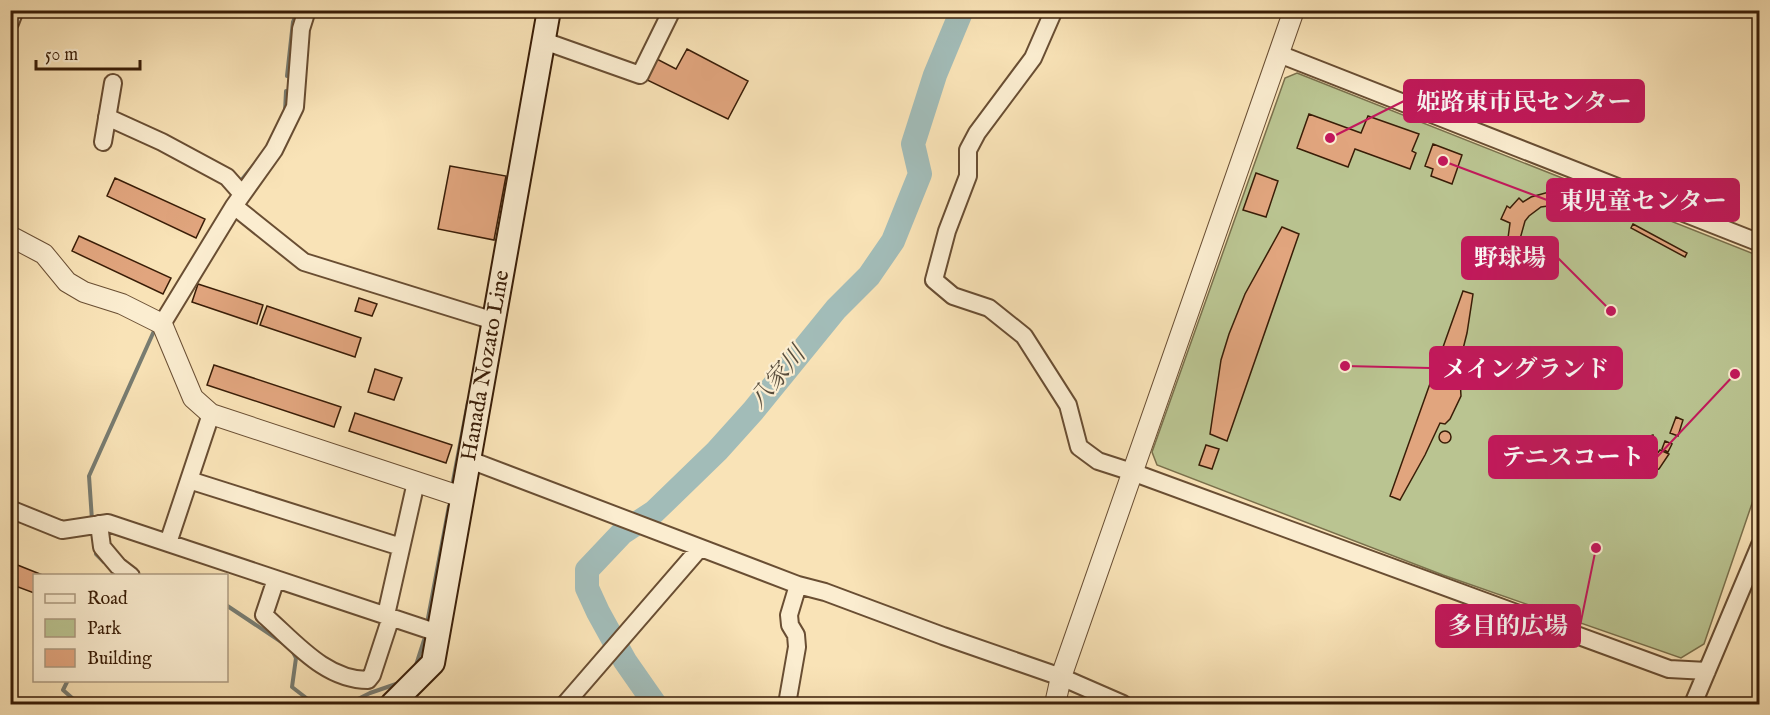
<svg xmlns="http://www.w3.org/2000/svg" width="1770" height="715" font-family="'IM FELL English','Noto Serif JP',serif">
<style>
.green{fill:#bac491;stroke:#7a704c;stroke-width:1.5}
.lines{fill:none;stroke-linecap:round;stroke-linejoin:round}
.stream{stroke:#787c71;stroke-width:4}
.river{stroke:#a2bcb8;stroke-width:24}
.building{fill:#e1a57e;stroke:#391d07;stroke-width:1.5}
.minor-casing{stroke:#694e33;stroke-width:20}
.tertiary-casing{stroke:#694e33;stroke-width:22}
.secondary-casing{stroke:#391d07;stroke-width:26}
.minor{stroke:#fbedd0;stroke-width:16}
.tertiary{stroke:#fbedd0;stroke-width:20}
.secondary{stroke:#fbedd0;stroke-width:22}
.labels{text-anchor:middle;dominant-baseline:central;stroke-width:4.5;stroke-linejoin:round;paint-order:stroke}
.street-label{font-size:22px;fill:#391d07;stroke:#fbedd0}
.water-label{font-size:24px;font-style:italic;fill:#584d3c;stroke:#fbedd0}
.leader{fill:none;stroke:#c2185b;stroke-width:2}
.callout-dot{fill:#c2185b;stroke:#fbedd0;stroke-width:2}
.callout{fill:#c2185b;stroke:#c2185b;stroke-width:2}
.callout-label{font-size:24px;text-anchor:middle;font-weight:bold;fill:#fff}
</style>
<rect width="100%" height="100%" fill="#f9e3b7"/>
<filter id="stains"><feTurbulence type="fractalNoise" baseFrequency=".00333" numOctaves="4"/><feColorMatrix values="0 0 0 0 .2 0 0 0 0 .09 0 0 0 0 .02 0 0 0 .5 -.17"/></filter>
<radialGradient id="worn" r=".72"><stop offset=".6" stop-color="#630" stop-opacity="0"/><stop offset="1" stop-color="#630" stop-opacity=".3"/></radialGradient>
<path class="green" d="M1297,73L1759,256V483L1704,644L1681,658L1443,575L1157,465L1152,452L1285,78Z"/>
<g class="lines">
<path class="stream" d="M287,76L293,22L298,10
M285,111L286,91
M239,183L253,166
M453,481L468,402
M92,520L89,476L154,331
M96,549V554L104,562
M226,605L283,643
M428,618L449,506
M293,652L296,658L292,687L314,704
M416,665L424,640
M68,680L63,690L79,704
M348,704L370,693L399,683"/>
<path class="river" d="M655,704L625,661L598,612L587,588V570L622,533L654,512L717,451L753,411L836,309L869,276L893,241L920,174L913,144L935,75L962,10"/>
</g>
<path class="building" d="M687,49L748,81L728,119L645,79L655,58L676,69Z
M1309,114L1361,133L1368,116L1419,134L1412,151L1416,153L1410,169L1355,149L1348,167L1297,148Z
M1433,144L1462,155L1452,184L1431,176L1433,169L1425,166Z
M450,166L506,176L494,240L438,229Z
M1256,173L1278,181L1266,217L1243,210Z
M115,178L205,219L196,238L107,196Z
M1549,192L1558,193L1580,201L1575,212L1555,205L1541,207L1529,216L1525,221L1520,239L1508,238L1510,223L1501,219L1507,206L1510,208L1519,198L1523,202L1531,197Z
M1633,224L1687,253L1685,257L1631,228Z
M1282,227L1299,234L1227,441L1210,434L1221,360L1229,334L1245,294Z
M79,236L171,278L163,294L72,251Z
M198,284L263,305L257,324L192,302Z
M1463,291L1473,294L1467,333L1456,377L1460,378L1461,396L1450,419L1445,424L1440,423L1425,455L1400,500L1390,496Z
M359,298L377,304L372,316L355,311Z
M267,306L361,338L355,357L260,325Z
M214,365L341,407L334,427L207,385Z
M375,369L402,378L394,400L368,392Z
M355,413L452,445L446,463L349,431Z
M1676,417L1683,420L1678,436L1670,433Z
M1439 437a6 6 0 1 1 12 0a6 6 0 1 1-12 0Z
M1653,435L1654,438L1647,441L1652,452L1649,454L1642,439Z
M1665,441L1672,444L1668,452L1662,449Z
M1206,445L1219,449L1212,469L1199,465Z
M1660,450L1669,454L1659,469L1643,476L1626,475L1630,465L1647,464L1653,459Z
M10,562L45,576H34V593L10,584Z"/>
<g class="lines">
<g class="minor-casing">
<path id="minor" d="M1054,10L1033,58L977,133L968,150V176L947,231L934,280L953,296L989,308L1024,336L1068,405L1079,447L1098,461L1132,472L1669,669L1707,671
M10,23L15,10
M544,41L640,75L672,10
M1279,54L1760,243
M107,117L162,142L227,177L242,194
M103,142L113,83
M234,206L304,262L494,321
M162,324L234,206L274,150L295,107L301,29L307,10
M211,414L168,543L438,633
M470,460L798,585L825,592L943,636L1061,677L1123,704
M189,480L401,547
M10,509L62,530L108,523L168,543
M99,524L102,547L118,566L131,576
M276,579L264,615C295,642 325,680 368,680L372,675L391,617
M386,615L416,482
M565,704L700,548
M787,704L797,647L796,635L790,625L789,615L798,585
M1693,704L1760,545"/>
</g>
<g class="tertiary-casing">
<path id="tertiary" d="M10,236L44,254L67,282L84,292L122,304L162,324L193,398L211,414L462,497
M1055,704L1061,677L1294,10"/>
</g>
<g class="secondary-casing">
<g id="secondary">
<path id="s1" d="M392,704L433,663L549,10"/>
</g>
</g>
<use href="#minor" class="minor"/>
<use href="#tertiary" class="tertiary"/>
<use href="#secondary" class="secondary"/>
</g>
<g class="labels">
<g class="street-label">
<text stroke="none"><textPath href="#s1" startOffset="360">Hanada Nozato Line</textPath></text>
</g>
<g class="water-label">
<text transform="translate(778 378) rotate(-50)">八家川</text>
</g>
</g>
<path class="leader" d="M1330 138L1404 101M1443 161L1547 200M1611 311L1558 258M1345 366L1430 368M1735 374L1657 457M1596 548L1580 626"/>
<g class="callout-dot">
<circle cx="1330" cy="138" r="6"/>
<circle cx="1443" cy="161" r="6"/>
<circle cx="1611" cy="311" r="6"/>
<circle cx="1345" cy="366" r="6"/>
<circle cx="1735" cy="374" r="6"/>
<circle cx="1596" cy="548" r="6"/>
</g>
<g class="callout">
<rect x="1404" y="80" width="240" height="42" rx="6"/>
<rect x="1547" y="179" width="192" height="42" rx="6"/>
<rect x="1462" y="237" width="96" height="42" rx="6"/>
<rect x="1430" y="347" width="192" height="42" rx="6"/>
<rect x="1489" y="436" width="168" height="42" rx="6"/>
<rect x="1436" y="605" width="144" height="42" rx="6"/>
</g>
<g class="callout-label">
<text x="1524" y="110">姫路東市民センター</text>
<text x="1643" y="209">東児童センター</text>
<text x="1510" y="266">野球場</text>
<text x="1526" y="377">メイングランド</text>
<text x="1573" y="465">テニスコート</text>
<text x="1508" y="634">多目的広場</text>
</g>
<rect width="1770" height="715" fill="none" stroke="#f9e3b7" stroke-width="36"/>
<rect x="12" y="12" width="1746" height="691" fill="none" stroke="#391d07" stroke-width="3"/>
<rect x="18" y="18" width="1734" height="679" fill="none" stroke="#391d07" stroke-width="1.5"/>
<rect x="33" y="574" width="195" height="108" fill="#fbedd0" stroke="#ad9a80" stroke-width="1.5"/>
<rect x="45" y="594" width="30" height="9" fill="#fbedd0" stroke="#ad9a80" stroke-width="1.5"/>
<text x="87" y="604" font-size="18" fill="#391d07">Road</text>
<rect x="45" y="619" width="30" height="18" fill="#bac491" stroke="#ad9a80" stroke-width="1.5"/>
<text x="87" y="634" font-size="18" fill="#391d07">Park</text>
<rect x="45" y="649" width="30" height="18" fill="#e1a57e" stroke="#ad9a80" stroke-width="1.5"/>
<text x="87" y="664" font-size="18" fill="#391d07">Building</text>
<path d="M36 60v9h104v-9" fill="none" stroke="#391d07" stroke-width="3"/>
<text x="45" y="60" font-size="18" fill="#391d07" stroke="#fbedd0" stroke-width="4.5" paint-order="stroke">50 m</text>
<rect width="100%" height="100%" filter="url(#stains)"/>
<rect width="100%" height="100%" fill="url(#worn)"/>
</svg>
